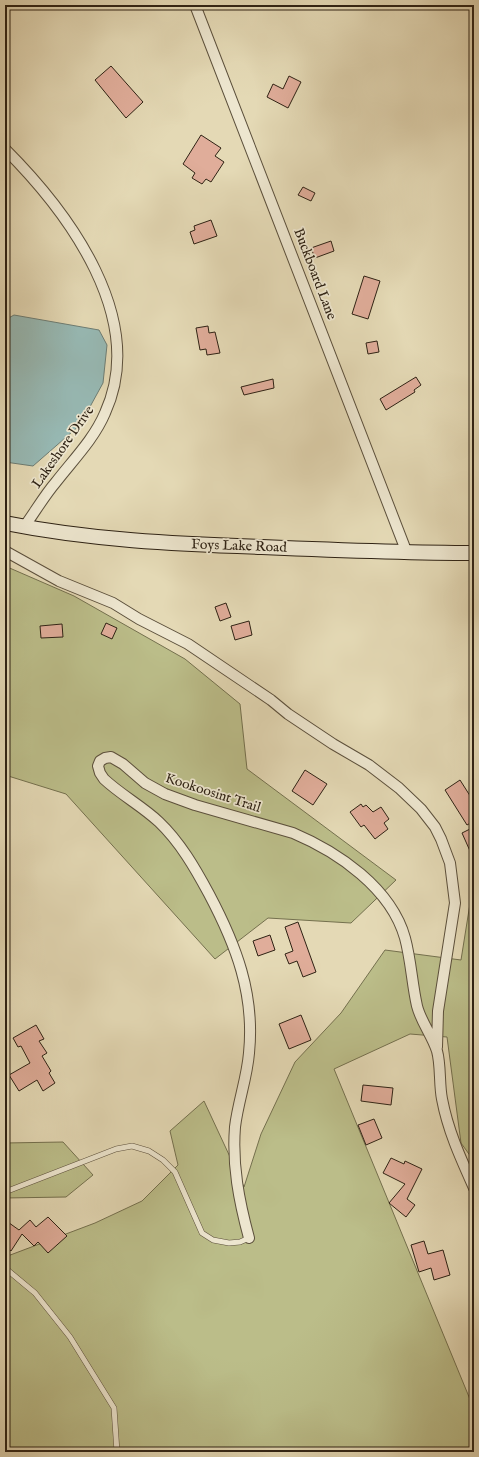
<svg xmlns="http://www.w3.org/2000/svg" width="479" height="1457" font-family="'IM FELL English',serif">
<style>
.green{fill:#bbbd89;stroke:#74704e}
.water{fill:#97b9b4;stroke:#6d7d74}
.building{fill:#e0ad9a;stroke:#2e2214}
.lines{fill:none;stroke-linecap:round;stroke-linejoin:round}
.lane-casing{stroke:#5c503c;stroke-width:6}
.street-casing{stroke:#5c503c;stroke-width:12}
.secondary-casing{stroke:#2e2214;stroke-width:16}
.lane{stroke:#ede6cf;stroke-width:5}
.street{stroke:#ede6cf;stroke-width:10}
.secondary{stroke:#ede6cf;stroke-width:14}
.labels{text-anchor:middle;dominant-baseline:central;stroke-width:3.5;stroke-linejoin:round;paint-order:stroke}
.street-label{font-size:14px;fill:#2e2214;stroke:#ede6cf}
</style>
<rect width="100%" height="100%" fill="#e4d9b5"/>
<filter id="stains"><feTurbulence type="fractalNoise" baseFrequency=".005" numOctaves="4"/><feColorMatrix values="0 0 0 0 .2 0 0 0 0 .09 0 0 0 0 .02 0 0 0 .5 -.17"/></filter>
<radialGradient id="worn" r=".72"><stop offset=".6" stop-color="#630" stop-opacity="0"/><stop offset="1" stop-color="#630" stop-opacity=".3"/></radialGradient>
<path class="green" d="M5,566L74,596L185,659L240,704L247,769L396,880L351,923L268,918L215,959L66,794L5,775Z
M474,887V1161L461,1143L447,1037L410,1034L334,1069L474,1409V1452H5V1257L95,1223L142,1201L178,1165L170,1131L204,1101L244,1187L261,1134L295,1062L341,1013L385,950L461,960L472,891Z
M63,1142L93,1175L66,1197L5,1198V1143Z"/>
<path class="water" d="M14,315L99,330L107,345L103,383L80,425L33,466L5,462V320Z"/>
<path class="building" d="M111,66L143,102L126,118L95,80Z
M289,76L301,82L288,108L267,97L273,84L283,89Z
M201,135L221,148L215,156L224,162L211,182L206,179L202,184L192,178L195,173L183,164Z
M303,187L315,193L311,201L298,195Z
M211,220L217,236L194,244L190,232L195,230L194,226Z
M331,241L334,251L315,258L311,248Z
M364,276L380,281L368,319L352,314Z
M208,326L209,333L215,332L220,353L207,355L206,349L200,350L196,328Z
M377,341L379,352L368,354L366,343Z
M416,377L421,385L414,390L415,392L386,410L380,399Z
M273,379L274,388L244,395L241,387Z
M226,603L231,617L220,621L215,607Z
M249,621L252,635L235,640L231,626Z
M106,623L117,628L112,639L101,634Z
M62,624L63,637L41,638L40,626Z
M305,770L327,784L313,805L292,791Z
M460,780L474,802V821L467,825L445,790Z
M361,804L363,807L366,805L373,812L381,807L389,819L384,823L388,829L375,839L364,825L361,827L350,812Z
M474,827V860L462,833Z
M298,922L316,972L303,977L297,961L289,964L285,954L293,951L285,927Z
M270,935L275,950L258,956L253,941Z
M301,1015L311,1040L289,1049L279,1024Z
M36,1025L44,1039L39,1041L47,1053L42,1056L51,1071L49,1073L55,1083L43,1091L37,1080L19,1091L9,1075L30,1063L21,1046L18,1047L13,1038Z
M363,1085L393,1088L391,1105L361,1101Z
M374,1119L382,1138L366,1145L358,1125Z
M391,1158L404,1164L405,1161L422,1169L407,1199L415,1205L406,1217L389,1203L405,1184L383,1173Z
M48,1217L67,1236L48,1253L38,1242L34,1246L22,1234L11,1251L5,1246V1220L19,1230L30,1220L36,1227Z
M424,1241L428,1254L443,1250L450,1275L434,1280L431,1268L419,1272L411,1245Z"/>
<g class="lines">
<g class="lane-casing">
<path id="lane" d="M5,1192L116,1149L132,1146L149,1151L163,1160L175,1172L202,1233L213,1240L229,1243L240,1242L249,1238
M5,1268L35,1293L70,1337L114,1408L117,1452"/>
</g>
<g class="street-casing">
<path id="street" d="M195,5L407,553
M5,149C69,213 148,319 105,413C94,439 73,460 56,482C44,496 35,512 24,527
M5,551L59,581L113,603L139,619L188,644L271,700L288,714L333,744L369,765L399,788L421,809L435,827L441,839L450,863L455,903L438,1011L437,1047
M249,1238C239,1201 232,1165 235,1127C238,1102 247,1078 249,1053C255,994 236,945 209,894C195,868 180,842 159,822C142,806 121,795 104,779L100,773L98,766L100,761L105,758L111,757L123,764L145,783L165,794L195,805L293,833C338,852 391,888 405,938C411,960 412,984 417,1006C421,1022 432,1035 437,1051C441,1065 439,1084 442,1099C448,1131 461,1159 474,1188"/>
</g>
<g class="secondary-casing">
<path id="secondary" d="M5,523C90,540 175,544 262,547C332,550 403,553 474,553"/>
</g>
<use href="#lane" class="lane"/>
<use href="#street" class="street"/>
<use href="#secondary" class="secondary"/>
</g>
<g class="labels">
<g class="street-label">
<text transform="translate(315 274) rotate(69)">Buckboard Lane</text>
<text transform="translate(63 447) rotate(-55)">Lakeshore Drive</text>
<text transform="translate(239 546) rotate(2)">Foys Lake Road</text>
<text transform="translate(213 793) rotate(18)">Kookoosint Trail</text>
</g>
</g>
<rect width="479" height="1457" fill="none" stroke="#e4d9b5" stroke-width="20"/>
<rect x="6" y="6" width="467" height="1445" fill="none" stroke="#2e2214" stroke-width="2"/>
<rect x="10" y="10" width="459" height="1437" fill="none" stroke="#2e2214"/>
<rect width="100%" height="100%" filter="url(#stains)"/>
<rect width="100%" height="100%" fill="url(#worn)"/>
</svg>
